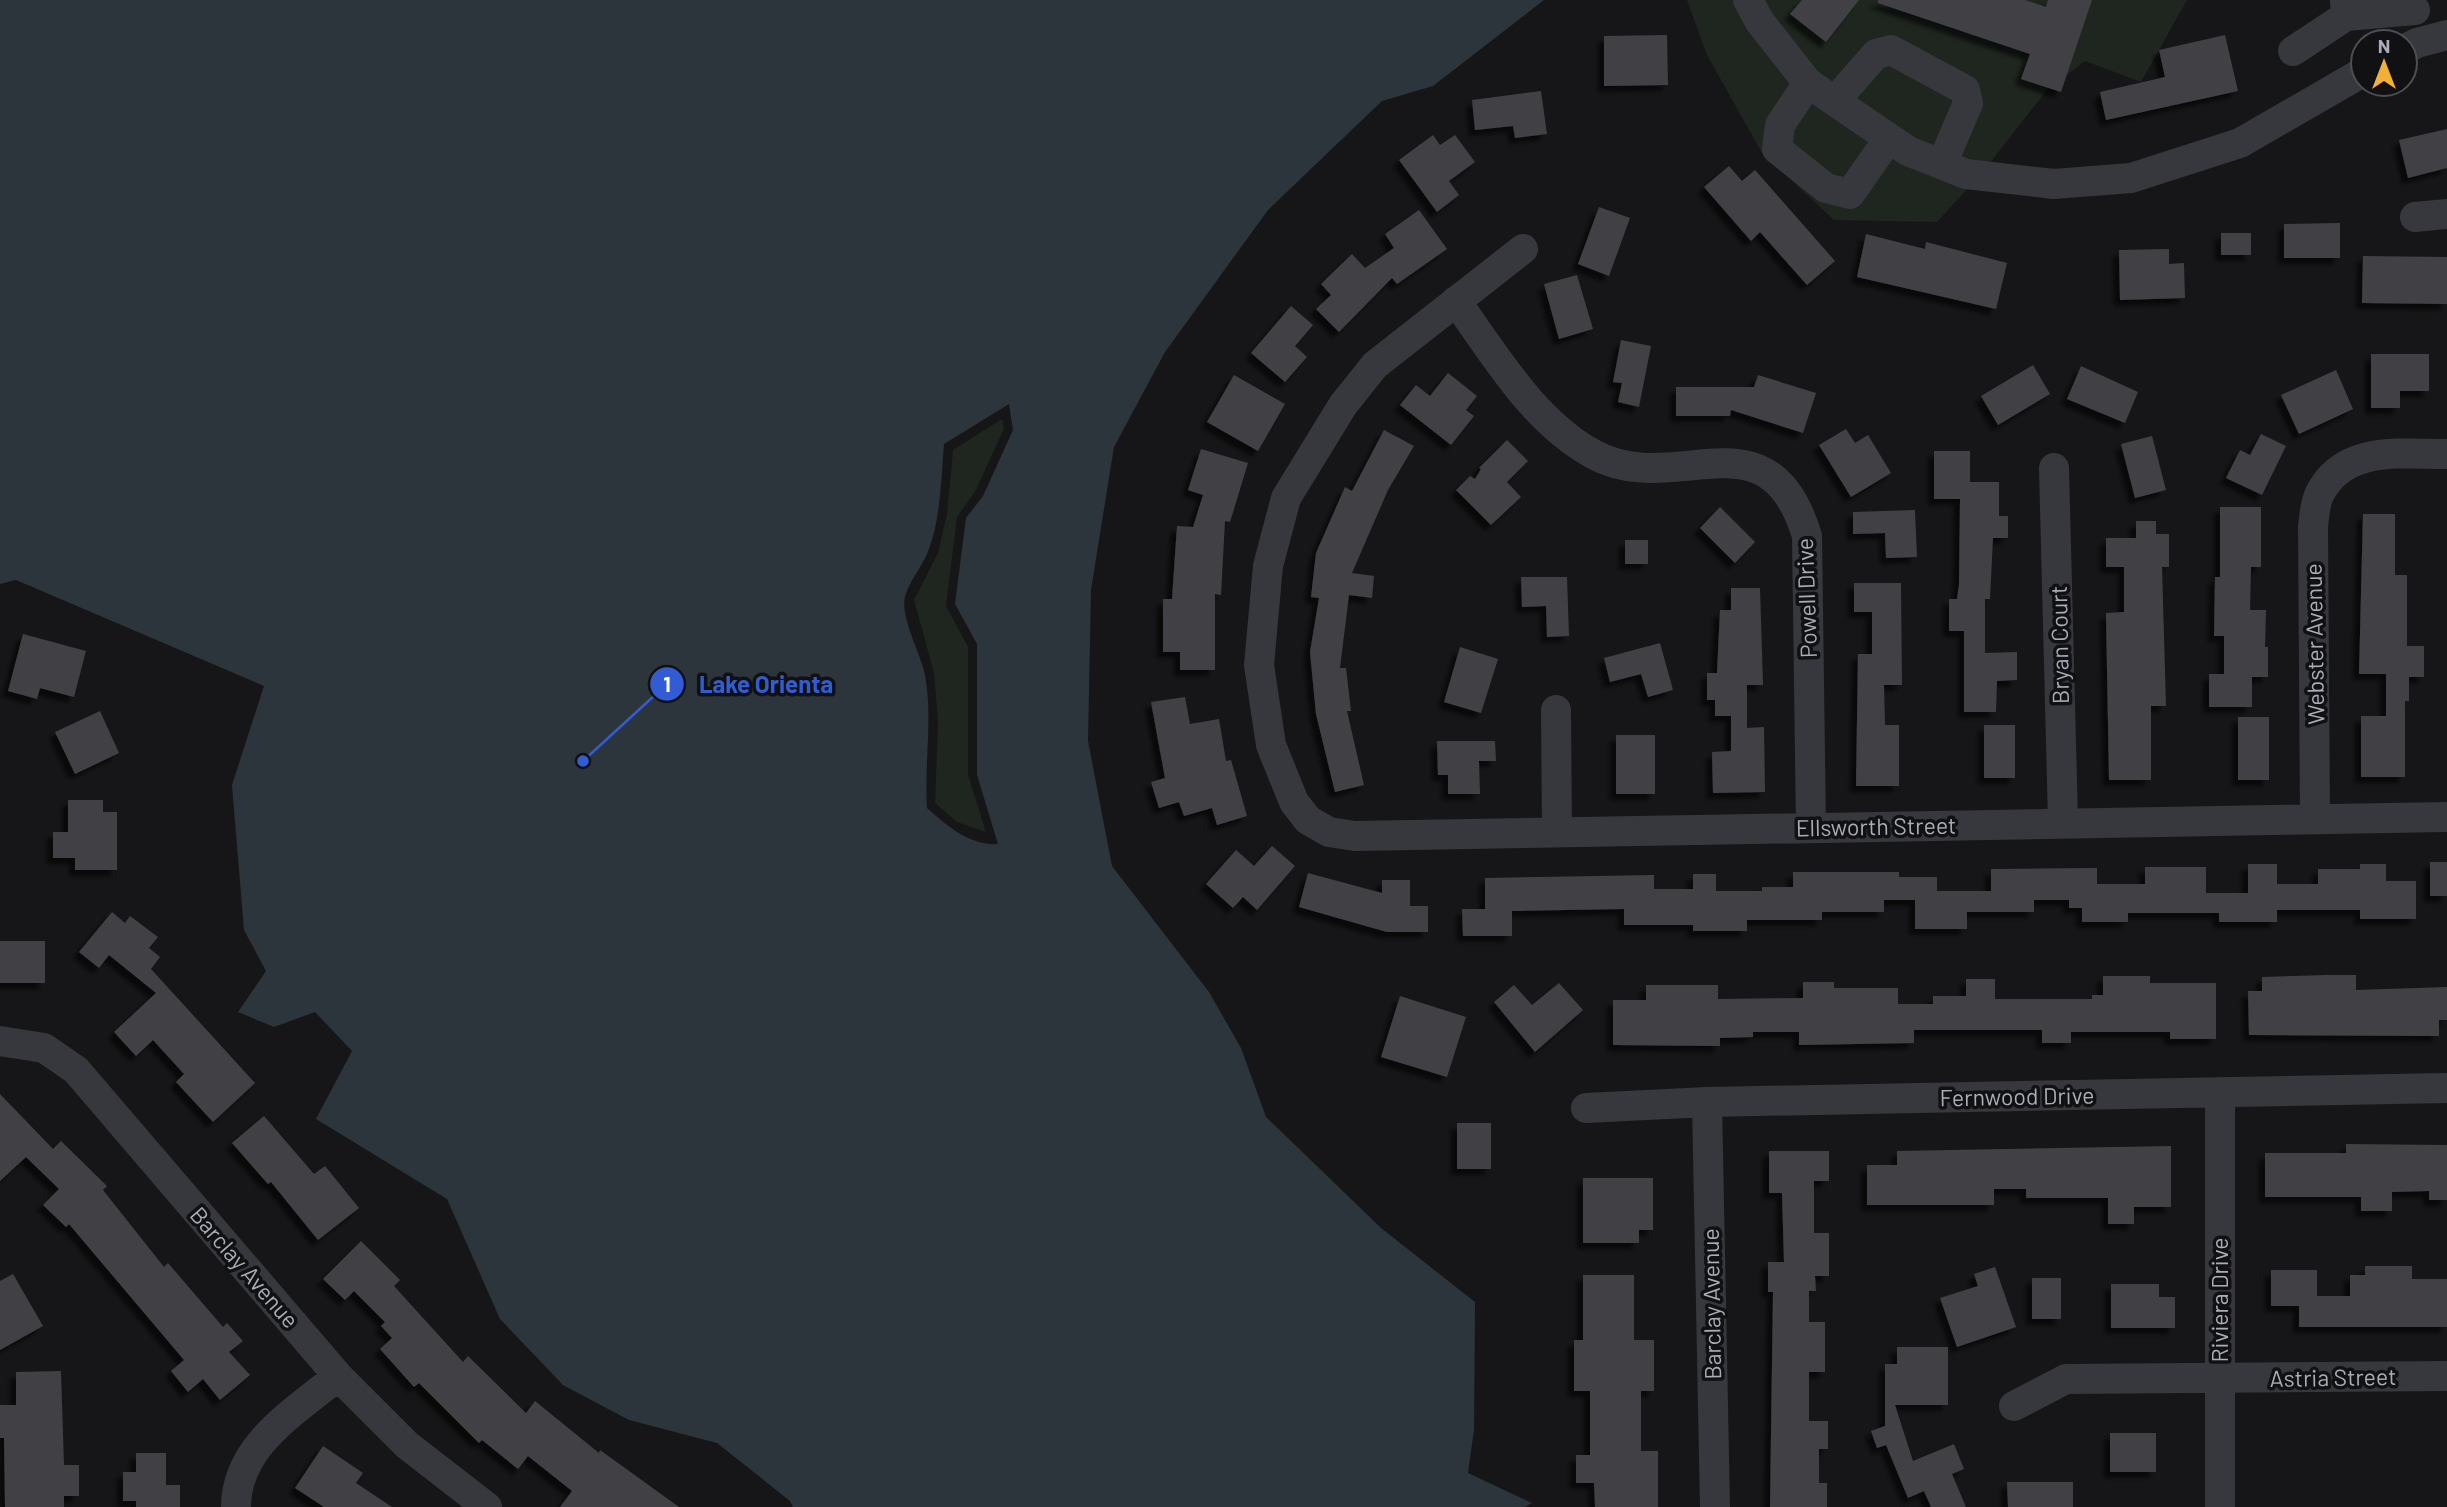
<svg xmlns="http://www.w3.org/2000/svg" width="2447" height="1507" font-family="Barlow,sans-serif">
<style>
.green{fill:#1e261f}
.water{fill:#2c353c;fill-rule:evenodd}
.building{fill:#404145;filter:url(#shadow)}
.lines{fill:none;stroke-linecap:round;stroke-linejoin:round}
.minor{stroke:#37383d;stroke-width:30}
.labels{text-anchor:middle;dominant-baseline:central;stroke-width:7;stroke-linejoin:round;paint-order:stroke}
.street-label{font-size:23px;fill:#a8adb8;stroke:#111113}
.leader{fill:none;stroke:#325cd3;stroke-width:2.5}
.callout-dot{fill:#325cd3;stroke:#111113;stroke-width:2.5}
.mark-label{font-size:21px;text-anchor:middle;font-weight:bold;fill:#fff}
.callout-label{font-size:24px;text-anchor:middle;font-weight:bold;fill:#325cd3;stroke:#111113;stroke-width:7;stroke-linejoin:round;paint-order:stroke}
</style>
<defs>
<filter id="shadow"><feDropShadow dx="-6" dy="6" stdDeviation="2" flood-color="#0009"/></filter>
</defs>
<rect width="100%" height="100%" fill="#161618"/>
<path class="green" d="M1687,0H1736L1752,30L1970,186L1937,222L1834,220L1762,153L1707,55Z
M1761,0H2187L2141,82L2085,61L2047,90L1989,164L1968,162L1912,140L1815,74Z
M1002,419L1004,429L990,459L976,490L957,517L946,606L968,647V775L986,832L957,822L935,803L938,721L934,673L914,600L938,553L947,514L953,450Z"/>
<path class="water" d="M0,0H1544L1433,86L1382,101L1268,210L1165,352L1114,447L1091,590L1088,741L1112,866L1209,992L1241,1048L1266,1117L1381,1228L1475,1302L1474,1430L1468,1473L1532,1503L1525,1507H793L790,1501L717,1443L629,1420L563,1385L500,1319L447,1199L316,1119L352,1051L315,1012L274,1027L238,1012L266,971L244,930L232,785L264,686L16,580L0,584ZM1009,404L1013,430L983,496L966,518L955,604L977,644V775L998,844C970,846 946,825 927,808C924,764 933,719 925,675C921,654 900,618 905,597C909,581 923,566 929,549C941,516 941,479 944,444Z"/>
<path class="building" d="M1802,0H1859L1826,42L1790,14Z
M1878,0H2025L2046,7L2048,0H2092L2061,92L2021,79L2030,54L1878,3Z
M1667,35L1668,85L1604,86V36Z
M2225,35L2238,91L2106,120L2100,92L2165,77L2159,50Z
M1541,91L1547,134L1515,138L1513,126L1475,130L1472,100Z
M2447,129V168L2408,178L2399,140Z
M1433,135L1440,145L1455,135L1475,162L1449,181L1459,195L1437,212L1399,160Z
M1729,166L1742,181L1755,170L1835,261L1807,285L1760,232L1751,241L1704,187Z
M1599,207L1630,218L1609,276L1578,264Z
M1419,210L1447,249L1397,284L1392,278L1339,332L1316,309L1331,295L1321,284L1352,254L1365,268L1394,248L1385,234Z
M2340,223V258H2284V224Z
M2221,233H2251V255H2221Z
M1866,234L1925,249L1926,242L2007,263L1996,309L1857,277Z
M2169,249V264L2184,263L2185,298L2120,300L2119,250Z
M2363,256L2447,257V304L2362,303Z
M1577,275L1593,329L1559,339L1544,284Z
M1291,306L1313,325L1295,346L1307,357L1285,382L1251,353Z
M1621,340L1651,346L1639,407L1618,402L1622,383L1613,382Z
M2371,354H2429V391H2400V408H2371Z
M2033,365L2050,394L1998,425L1981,396Z
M2081,366L2138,392L2125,423L2067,399Z
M2336,370L2353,409L2299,434L2281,395Z
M1448,373L1477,396L1466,410L1474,416L1451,445L1400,405L1416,385L1430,396Z
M1234,375L1285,404L1258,451L1207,422Z
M1758,375L1816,393L1803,433L1731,410L1730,416H1676V387H1754Z
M1846,429L1855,443L1868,435L1891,473L1851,497L1819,445Z
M1384,430L1414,446L1388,490L1352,573L1374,576L1372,598L1349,595L1340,668H1346L1351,711H1347L1364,785L1335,792L1316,714L1310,652L1319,598L1311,597L1316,553L1345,487L1352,491Z
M2261,434L2286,446L2262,495L2226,478L2240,450L2250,455Z
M2152,436L2166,490L2135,498L2121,444Z
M1507,440L1528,461L1507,482L1521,497L1491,525L1456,490L1470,476L1475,479L1481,469L1479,468Z
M1201,449L1248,463L1230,522L1225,521L1221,595L1215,594V670H1180V652H1163V599H1172L1177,526L1193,527L1203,495L1188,490Z
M1934,451H1970V482H1999V516H2008V538H1993L1990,599H1985V653L2017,652V680L1997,681L1996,712H1964V631H1949V599H1957L1959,585L1960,499H1934Z
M1720,507L1755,542L1735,563L1700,528Z
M2220,507H2261V567H2251L2250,610H2266L2265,647H2268V677H2252V707H2209V674H2224V636H2214L2215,577H2220Z
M1915,510L1917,557L1886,558L1885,533L1853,534V512Z
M2363,514H2395V575H2407V646H2424V677H2409V701H2405V777H2361V716H2386V674H2359Z
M2136,521H2156V534H2169V567H2162L2166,706H2151V780H2109L2106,613L2124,612V567H2106V538H2136Z
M1625,540H1648V564H1625Z
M1521,577H1567L1569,636L1547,637L1546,606L1522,607Z
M1854,583H1901L1902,685H1884L1885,725H1899V786H1856L1858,654H1872V612H1854Z
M1731,588H1760L1763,685H1747V728L1764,727L1765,792L1713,793L1712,752L1731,751V716H1715V700H1707V673H1717L1720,610H1731Z
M23,634L86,651L74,697L40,688L37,699L8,691Z
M1660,643L1673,690L1648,697L1641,674L1610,682L1604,658Z
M1460,647L1498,659L1481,713L1444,702Z
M1185,697L1190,724L1219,719L1226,761L1231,760L1247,816L1217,825L1212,808L1184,816L1179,802L1159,808L1151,782L1165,778L1151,702Z
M100,711L119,753L75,774L55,732Z
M2238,717H2269V780H2238Z
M1984,725H2015V778H1984Z
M1616,735H1655V794H1616Z
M1437,741H1495L1496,761H1479L1480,794H1448V775H1438Z
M68,800H103V812H117V870H75V858H53V832H68Z
M1272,846L1295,866L1257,910L1243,897L1233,908L1206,884L1236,850L1254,866Z
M2430,862H2447V896H2430Z
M2248,864H2277V884H2318V869H2360V864H2386V881H2416V919H2360V910H2277V922H2219V913H2128V922H2082V908H2069V900H2034V912H1967V929H1915V900H1884V912H1822V920H1747V931H1693V925H1624V909L1512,911V936H1463L1462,909H1485V878L1654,875V889H1693V874H1716V891H1762V887H1793V872H1899V877H1937V891H1991V869L2097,868V884H2145V867H2206V893H2248Z
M1308,873L1382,893V880H1410V906H1428V932H1387L1299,907Z
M112,912L125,923L130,916L158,937L149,948L160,957L151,969L255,1083L213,1122L176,1082L184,1074L153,1040L136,1056L114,1032L156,993L109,955L99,968L79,952Z
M0,941H45V983H0Z
M2326,975H2356V990L2447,987V1020H2439V1036L2249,1035L2248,991H2262V977Z
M2103,976H2150V983H2216V1039H2170V1032H2071V1043H2042V1030H1914V1043L1799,1045V1032H1753V1037L1720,1038V1046L1613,1045V1000H1646V985H1718V999L1803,998V982H1834V988H1898V1004H1933V996H1966V979H1995V999H2092V995H2103Z
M1559,983L1583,1010L1535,1052L1494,1002L1514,985L1532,1005Z
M1400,996L1466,1017L1447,1077L1381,1057Z
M0,1094L53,1149L61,1141L107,1186L103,1190L164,1267L168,1263L223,1327L227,1323L243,1341L229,1352L250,1375L220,1400L203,1379L188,1392L171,1371L184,1360L69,1224L66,1227L43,1205L59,1189L26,1157L0,1181Z
M264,1116L314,1174L325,1166L359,1208L318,1240L271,1182L268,1184L232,1143Z
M1457,1123H1491V1169H1457Z
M2346,1144L2447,1145V1200H2429V1191L2392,1192V1211H2361V1197H2265V1153H2346Z
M2171,1146V1207H2134V1224H2108V1198H2026V1189H1994V1205H1867V1165H1897V1151Z
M1769,1151H1829V1181H1814V1233H1829V1276H1815L1816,1291H1809V1322H1825V1372H1809V1421H1828V1449H1819V1483H1827V1507H1770L1773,1292H1768V1262H1784L1782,1193H1769Z
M1583,1178H1653V1230H1639V1243H1583Z
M361,1241L400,1280L394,1286L463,1362L468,1356L526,1413L535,1401L599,1453L600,1450L679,1507H560L572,1491L528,1456L518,1469L482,1440L479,1443L419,1383L414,1387L380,1349L392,1338L381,1326L385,1322L354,1291L345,1300L323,1279Z
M2365,1266H2412V1279H2447V1327H2299V1306H2271V1270H2317V1296H2350V1275H2365Z
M1995,1267L2016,1327L1957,1347L1940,1298L1978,1286L1974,1274Z
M13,1274L43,1326L0,1350V1281Z
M1583,1275H1634V1340H1654V1391H1641V1451H1658V1507H1595L1594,1483H1576V1455H1590V1391H1574V1340H1583Z
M2032,1278H2061V1319H2032Z
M2111,1284H2159V1297H2175V1328H2111Z
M1897,1347H1948V1405H1895L1913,1461L1954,1444L1964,1469L1952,1474L1966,1507H1931L1924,1491L1908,1498L1886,1445L1877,1448L1871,1431L1885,1426V1364H1897Z
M61,1371L64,1465H79V1496H64V1507H5L4,1438H0V1405H16V1372Z
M2110,1433H2156V1472H2110Z
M323,1446L363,1473L356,1483L392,1507H324L295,1488Z
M136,1453H166V1485H180V1507H136V1501H123V1472H136Z
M2007,1482H2073V1507H2008Z"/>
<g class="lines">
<path class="minor" d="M1748,0L1760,22L1808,83L1908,151L1966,174L2054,184L2131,178L2240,143L2363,72
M2346,16L2415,10
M2405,49L2417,43L2447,35
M2293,51L2346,16L2345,0
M1808,83L1780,125L1777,149L1826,188L1850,194L1889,138
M1835,101L1876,54L1891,50L1965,90L1968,103L1942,164
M2415,217L2447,214
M1523,249L1375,365L1343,405L1286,498L1268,566L1259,665L1271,745L1294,802L1308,820L1329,832L1355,836L2447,817
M1456,301C1495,355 1533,421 1593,454C1675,500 1768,406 1807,536L1811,828
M2054,468L2063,821
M1556,710L1557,832
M2315,818L2313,527C2314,517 2315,504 2319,495C2343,445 2401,454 2447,454
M0,1041L44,1048L76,1070L338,1376L407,1445L487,1507
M2220,1092V1507
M1707,1102L1715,1507
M1586,1108L1707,1102L2447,1088
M2014,1406L2066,1379L2447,1376
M236,1507C236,1445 296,1411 338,1376"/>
</g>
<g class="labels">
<g class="street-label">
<text transform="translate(1806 598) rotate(-92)">Powell Drive</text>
<text transform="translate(2314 644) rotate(-91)">Webster Avenue</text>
<text transform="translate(2059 645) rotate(-91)">Bryan Court</text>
<text transform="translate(1876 826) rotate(-1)">Ellsworth Street</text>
<text transform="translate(2017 1096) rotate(-1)">Fernwood Drive</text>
<text transform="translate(245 1267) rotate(49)">Barclay Avenue</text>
<text transform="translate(2219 1300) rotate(-90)">Riviera Drive</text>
<text transform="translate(1711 1304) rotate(-91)">Barclay Avenue</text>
<text transform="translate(2333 1377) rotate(-1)">Astria Street</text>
</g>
</g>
<path class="leader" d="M583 761L667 684"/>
<g class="callout-dot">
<circle cx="583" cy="761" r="7"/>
<circle cx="667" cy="684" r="18"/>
</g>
<g class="mark-label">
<text x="667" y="692">1</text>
</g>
<g class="callout-label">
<text x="766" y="693">Lake Orienta</text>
</g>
<g transform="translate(2384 63)"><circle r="33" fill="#111113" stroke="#4d4f55" stroke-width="2"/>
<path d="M0-5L12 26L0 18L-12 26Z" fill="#f2b134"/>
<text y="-10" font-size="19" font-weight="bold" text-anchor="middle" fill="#a8adb8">N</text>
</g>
</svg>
